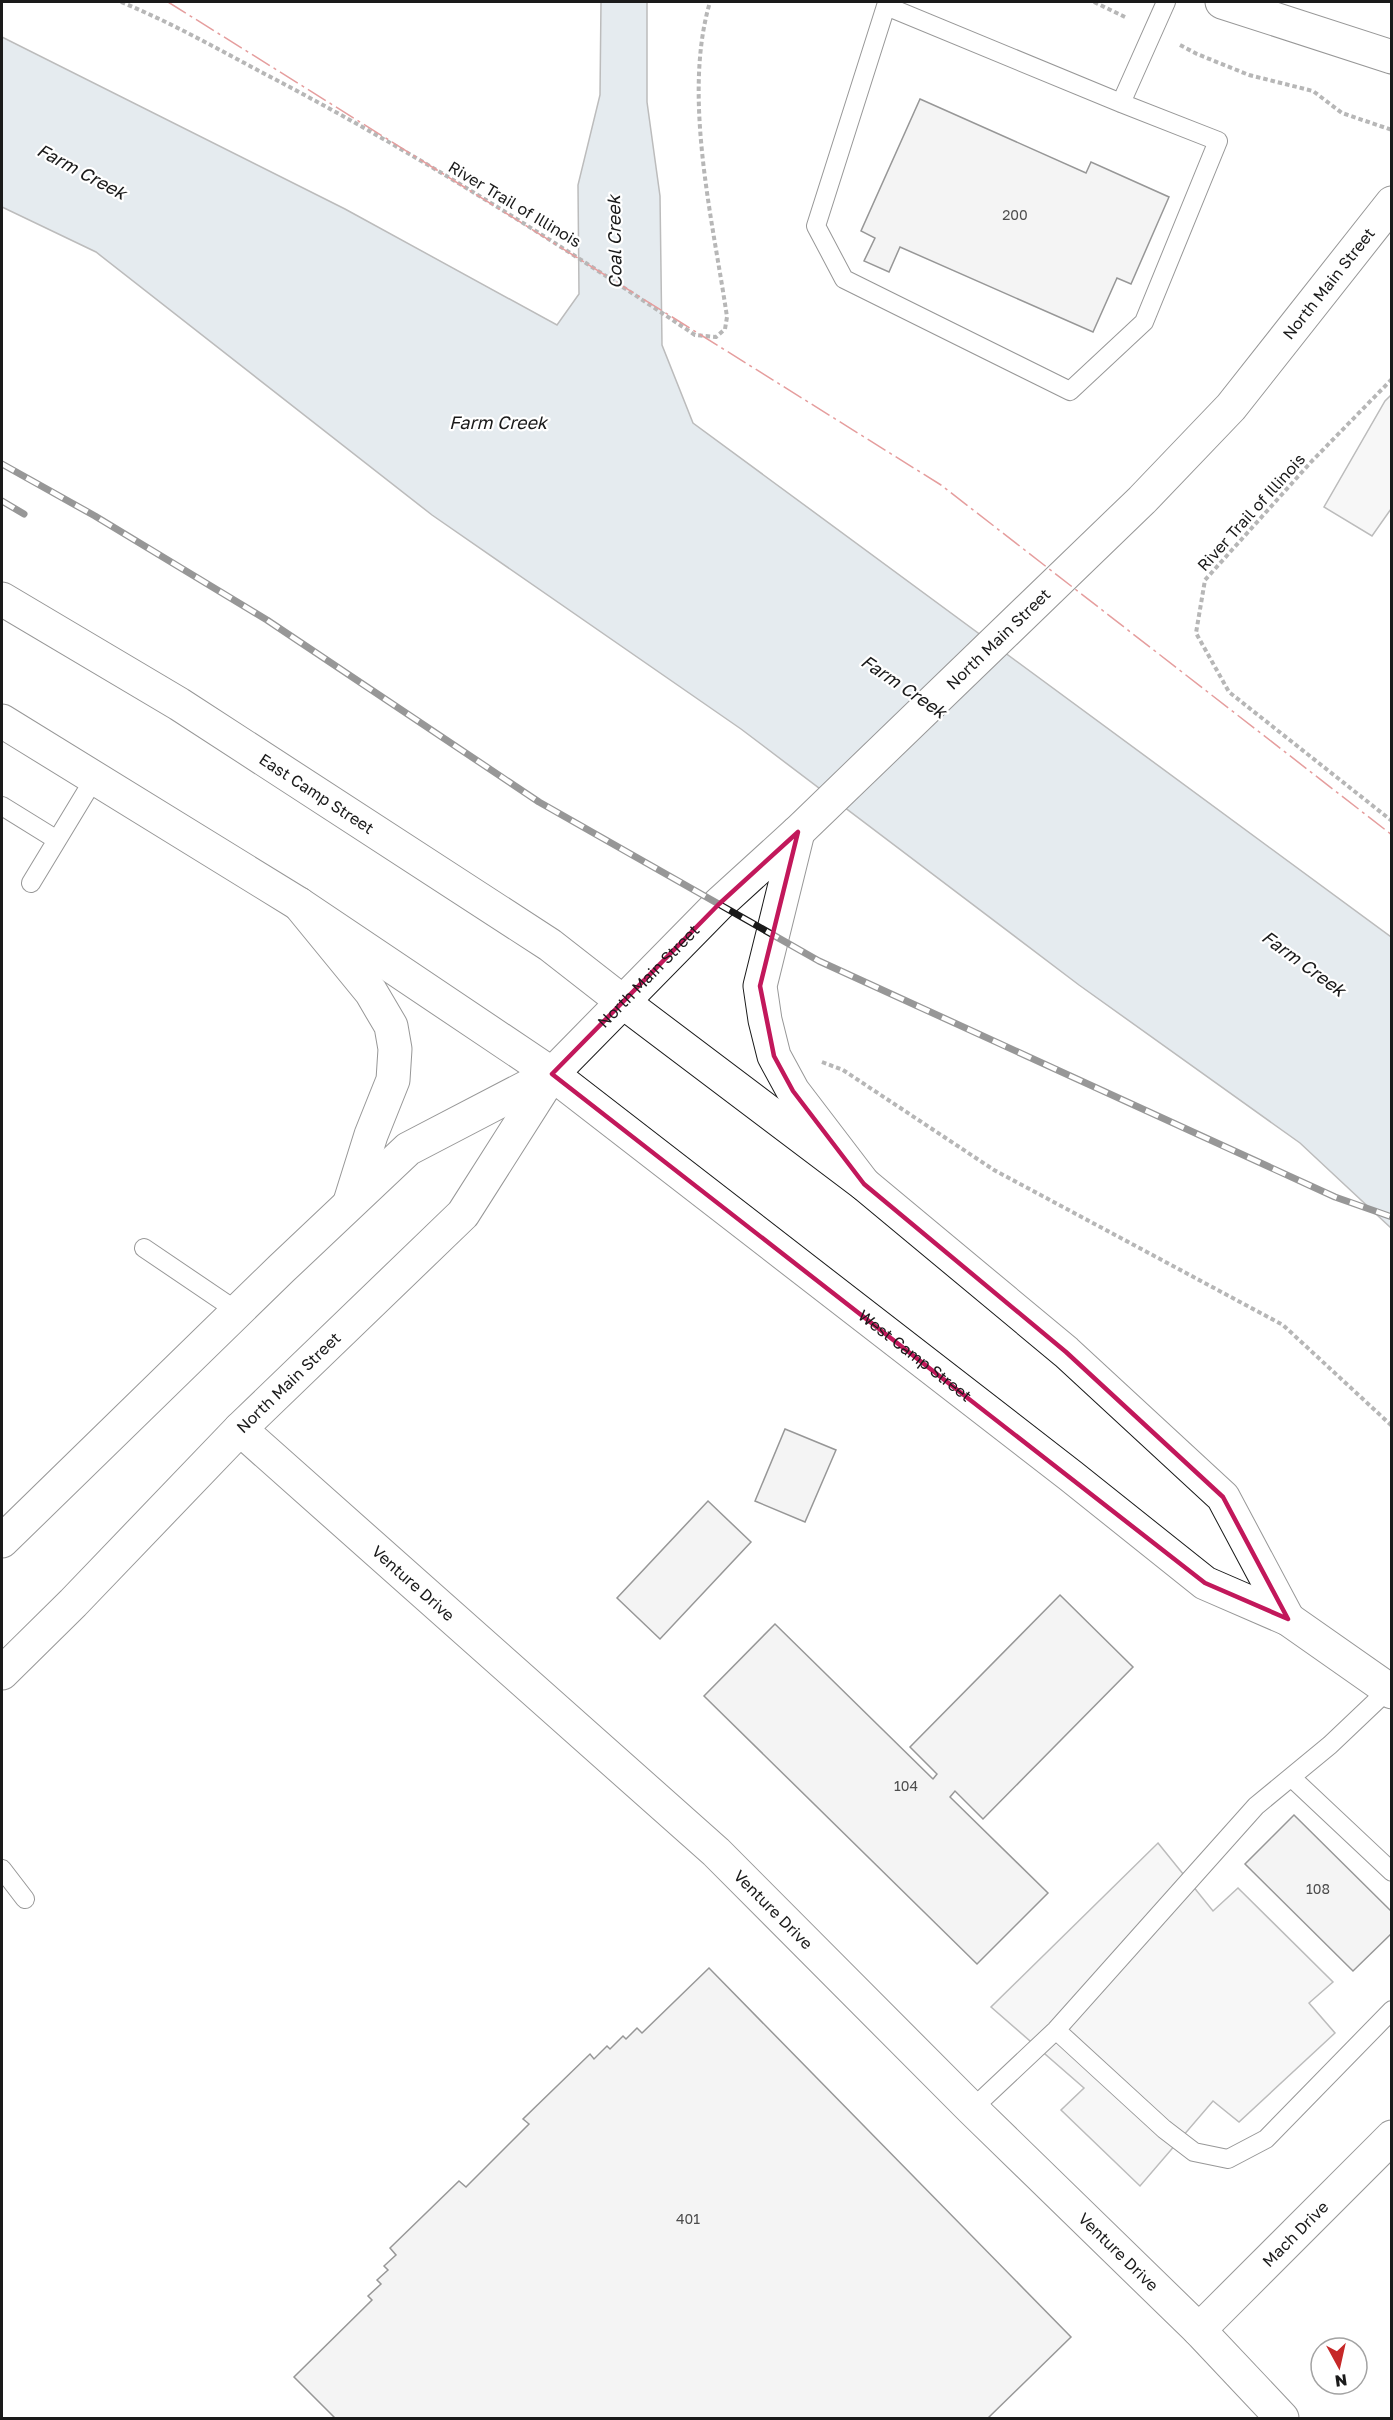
<svg xmlns="http://www.w3.org/2000/svg" width="1393" height="2420" font-family="'Golos Text',sans-serif">
<style>
.parking{fill:#ededed;stroke:#6a6a6a;stroke-width:1.5}
.water{fill:#c6d2dc;stroke:#6a6a6a;stroke-width:1.5}
.building{fill:#e6e6e6;stroke:#1a1a1a;stroke-width:1.5}
.lines{fill:none;stroke-linecap:round;stroke-linejoin:round}
.lane-casing{stroke:#1a1a1a;stroke-width:20}
.street-casing{stroke:#1a1a1a;stroke-width:35}
.secondary-casing{stroke:#1a1a1a;stroke-width:35}
.primary-casing{stroke:#1a1a1a;stroke-width:35}
.path{stroke:#5f5f5f;stroke-width:4;stroke-dasharray:4.5 3;stroke-linecap:butt}
.lane{stroke:#fff;stroke-width:18}
.street{stroke:#fff;stroke-width:33}
.secondary{stroke:#fff;stroke-width:33}
.primary{stroke:#fff;stroke-width:33}
.rail-casing{stroke:#1a1a1a;stroke-width:7}
.rail{stroke:#fff;stroke-width:4.5;stroke-dasharray:14;stroke-linecap:butt}
.power{stroke:#c62828;stroke-width:1.5;stroke-dasharray:21 4.5 3 4.5;stroke-linecap:butt}
.marked{fill:none;stroke:#c2185b;stroke-width:4.5;stroke-linejoin:round}
.labels{text-anchor:middle;dominant-baseline:central;stroke-width:4.5;stroke-linejoin:round;paint-order:stroke}
.number-label{font-size:14px;fill:#4d4d4d}
.street-label{font-size:16px;fill:#1a1a1a;stroke:#fff}
.water-label{font-size:18px;font-style:italic;fill:#1a1a1a;stroke:#fff}
</style>
<rect width="100%" height="100%" fill="#fff"/>
<path class="parking" d="M1391,395V509L1372,536L1324,507L1385,401Z
M1158,1843L1213,1911L1238,1888L1333,1982L1309,2003L1335,2033L1239,2122L1213,2101L1140,2186L1061,2110L1084,2088L991,2007Z"/>
<path class="water" d="M601,2H647V102L660,196L662,345L693,423L1391,937V1228L1300,1143L1079,985L741,729L432,515L96,252L2,207V37L345,209L557,325L579,294L578,185L600,95Z"/>
<path class="building" d="M920,99L1086,173L1091,162L1169,197L1131,284L1117,278L1093,332L900,247L889,272L864,261L875,238L861,231Z
M785,1429L836,1450L805,1522L755,1501Z
M708,1501L751,1542L660,1639L617,1598Z
M1060,1595L1133,1667L983,1819L955,1791L950,1797L1048,1893L977,1964L704,1696L775,1624L933,1779L937,1774L910,1747Z
M1294,1815L1392,1912V1933L1353,1971L1245,1864Z
M709,1968L1071,2337L988,2418H335L294,2377L372,2300L368,2296L381,2284L377,2280L388,2270L384,2266L396,2255L390,2248L459,2181L466,2187L529,2124L523,2119L590,2054L594,2059L607,2046L610,2049L623,2036L626,2039L637,2028L642,2033Z"/>
<g class="lines">
<g class="lane-casing">
<path id="lane" d="M886,6L1121,103L1218,141L1144,322L1070,391L844,279L816,226Z
M1121,103L1166,2
M2,806L57,840
M31,883L94,779
M144,1248L237,1311
M1292,1778L1392,1872
M2,1869L25,1899
M1056,2030L1164,2129L1194,2152L1228,2159L1266,2139L1392,2010
M972,2109L1056,2030L1256,1806L1330,1745L1389,1689"/>
</g>
<g class="street-casing">
<g id="street">
<path id="s1" d="M240,1429L716,1852L972,2109L1199,2330L1282,2418"/>
<path id="s2" d="M1199,2330L1392,2137"/>
</g>
</g>
<g class="secondary-casing">
<g id="secondary">
<path d="M1222,2L1392,57"/>
<path id="s3" d="M2,599L179,704L550,945L623,1002L864,1184L1066,1352L1223,1497L1288,1619"/>
<path id="s4" d="M2,721L299,904L552,1074L1071,1476L1205,1583L1288,1619L1392,1692"/>
</g>
</g>
<g class="primary-casing">
<g id="primary">
<path d="M798,832L760,986L765,1020L774,1056L793,1091L864,1184"/>
<path d="M299,904L371,992L391,1026L395,1049L393,1080L371,1135L350,1202"/>
<path d="M2,1541L281,1269L408,1149L550,1075"/>
<path id="s5" d="M2,1673L73,1603L240,1429L463,1214L552,1074L719,904L798,832L1142,500L1231,407L1392,203"/>
</g>
</g>
<path class="path" d="M121,2C170,22 216,48 263,73C413,151 555,241 695,335L716,337L725,329L727,317C713,221 682,96 710,2
M1094,2L1125,17
M1180,45L1197,54L1249,75L1313,91L1342,113L1392,130
M1392,379L1311,462L1205,580L1196,633L1229,692L1392,821
M822,1062L843,1070L994,1170L1283,1325L1392,1426"/>
<use href="#lane" class="lane"/>
<use href="#street" class="street"/>
<use href="#secondary" class="secondary"/>
<use href="#primary" class="primary"/>
<g class="rail-casing">
<path id="rail" d="M2,464L95,516L267,620L539,802L819,961L1335,1197L1392,1217
M2,501L24,514"/>
</g>
<use href="#rail" class="rail"/>
<path class="power" d="M168,2L941,485L1392,835"/>
</g>
<path d="M0 0H1393V2420H0ZM798,832L760,986L774,1056L793,1091L864,1184L1066,1352L1223,1497L1288,1619L1205,1583L552,1074L719,904Z" fill="#fff" fill-opacity=".55" fill-rule="evenodd"/>
<path class="marked" d="M798,832L760,986L774,1056L793,1091L864,1184L1066,1352L1223,1497L1288,1619L1205,1583L552,1074L719,904Z"/>
<g class="labels">
<g class="number-label">
<text x="1015" y="214">200</text>
<text x="906" y="1785">104</text>
<text x="1318" y="1888">108</text>
<text x="688" y="2218">401</text>
</g>
<g class="street-label">
<text transform="translate(515 204) rotate(31)">River Trail of Illinois</text>
<text stroke="none"><textPath href="#s5" startOffset="1926">North Main Street</textPath></text>
<text transform="translate(1251 512) rotate(-48)">River Trail of Illinois</text>
<text stroke="none"><textPath href="#s5" startOffset="1440">North Main Street</textPath></text>
<text stroke="none"><textPath href="#s3" startOffset="370">East Camp Street</textPath></text>
<text stroke="none"><textPath href="#s5" startOffset="954">North Main Street</textPath></text>
<text stroke="none"><textPath href="#s4" startOffset="1113">West Camp Street</textPath></text>
<text stroke="none"><textPath href="#s5" startOffset="408">North Main Street</textPath></text>
<text stroke="none"><textPath href="#s1" startOffset="232">Venture Drive</textPath></text>
<text stroke="none"><textPath href="#s1" startOffset="718">Venture Drive</textPath></text>
<text stroke="none"><textPath href="#s2" startOffset="136">Mach Drive</textPath></text>
<text stroke="none"><textPath href="#s1" startOffset="1204">Venture Drive</textPath></text>
</g>
<g class="water-label">
<text transform="translate(82 171) rotate(28)">Farm Creek</text>
<text transform="translate(614 242) rotate(-91)">Coal Creek</text>
<text x="498" y="422">Farm Creek</text>
<text transform="translate(904 686) rotate(34)">Farm Creek</text>
<text transform="translate(1304 963) rotate(36)">Farm Creek</text>
</g>
</g>
<rect width="1393" height="2420" fill="none" stroke="#1a1a1a" stroke-width="6"/>
<g transform="translate(1339 2366) rotate(172)"><circle r="28" fill="#ffffff" stroke="#a3a3a3" stroke-width="1.5"/>
<path d="M0-4.5L10 22L0 15L-10 22Z" fill="#c62828"/>
<text y="-9" font-size="16" font-weight="bold" text-anchor="middle" fill="#1a1a1a">N</text>
</g>
</svg>
